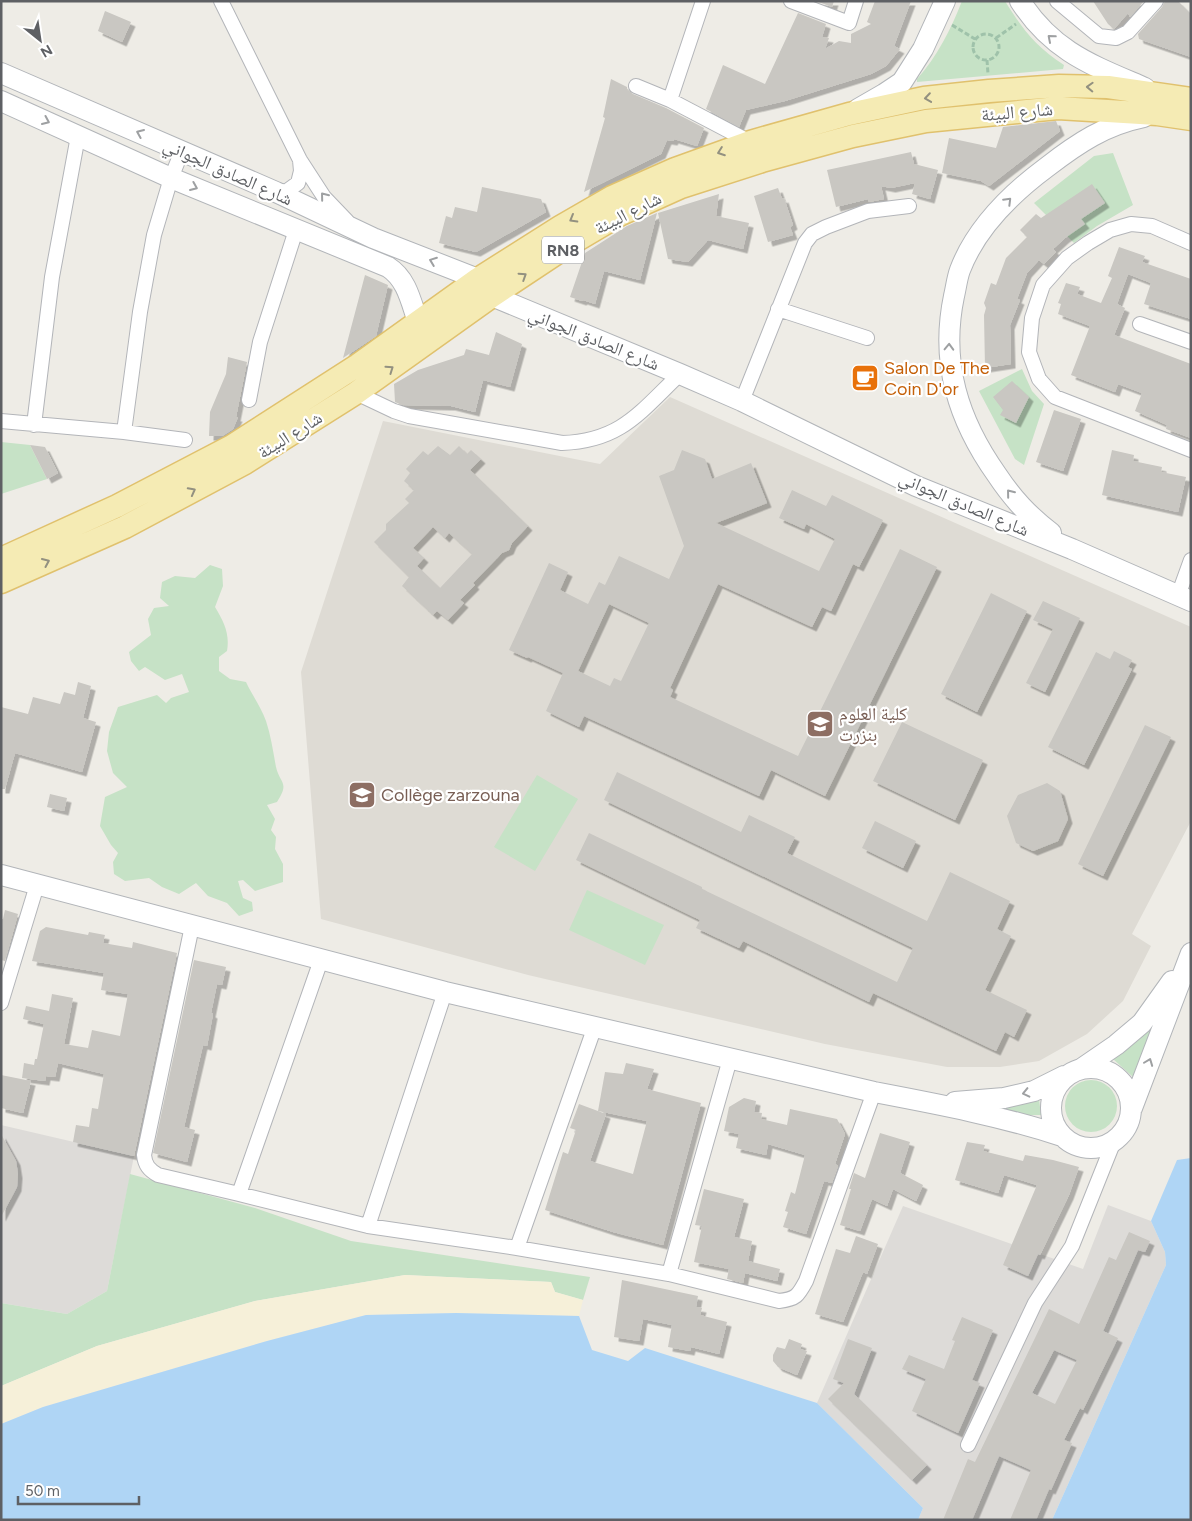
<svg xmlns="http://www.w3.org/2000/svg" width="1192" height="1521" font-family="Figtree,'Noto Naskh Arabic',sans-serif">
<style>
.industrial{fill:#dddbd8}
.education{fill:#dedbd4}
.green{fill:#c6e2c6}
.sand{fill:#f6f0d9}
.water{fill:#afd5f5}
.building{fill:#c9c7c2;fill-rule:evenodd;filter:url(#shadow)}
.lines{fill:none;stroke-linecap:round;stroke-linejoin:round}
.street-casing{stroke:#b3b5b9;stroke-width:16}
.secondary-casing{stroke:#b2b5b9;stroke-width:22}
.primary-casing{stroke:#e0c16d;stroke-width:25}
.path{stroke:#9fc2aa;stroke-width:3;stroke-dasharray:5 2.5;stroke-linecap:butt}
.street{stroke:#fff;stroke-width:14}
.secondary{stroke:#fff;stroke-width:20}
.primary{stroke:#f5ebb4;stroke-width:22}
.oneway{stroke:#9ea0a2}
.oneway2{stroke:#939180}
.labels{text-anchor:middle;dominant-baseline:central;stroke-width:4.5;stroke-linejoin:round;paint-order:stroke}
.shield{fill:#fff;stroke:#8e9092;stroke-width:1}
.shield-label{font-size:16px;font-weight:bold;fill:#5e6064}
.street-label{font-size:18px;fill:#5e6064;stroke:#fff}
.food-label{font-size:18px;fill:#c56008;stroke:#fff;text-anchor:start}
.education-label{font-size:18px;fill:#785e54;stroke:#fff;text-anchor:start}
</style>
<defs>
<filter id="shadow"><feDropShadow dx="4.5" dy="4.5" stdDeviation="0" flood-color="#0004"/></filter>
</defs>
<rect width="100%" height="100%" fill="#eeece6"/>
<path class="industrial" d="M1,1125L134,1156L107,1291L67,1314L1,1303Z
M1108,1205L1151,1221L1165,1252L1166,1265L1052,1520H918L923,1508L817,1403L903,1206L1083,1269Z"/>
<path class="education" d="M670,397L1191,627V821L1132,934L1151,946L1123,1001L1087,1034L1039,1061L1000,1067H947L825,1044L528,975L321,919L301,672L383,421L600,464Z"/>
<path class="green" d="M962,1H1005C1023,30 1035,46 1064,65L1063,69L917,82V79C937,57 951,29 962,1Z
M1113,153L1133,205L1097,226L1074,243L1034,203L1094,156Z
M1022,369L1032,391L1044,404L1024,465L1015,459L979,391Z
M1,442L30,445L47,479L1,494Z
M210,565L222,569L223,586L215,607C224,622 230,634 227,651L219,657V671L230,679L246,682C252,695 261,707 266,721C271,736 273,751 276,767C280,784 290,782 277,802L267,805L275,819L271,830L276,837L275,849L283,864V882L255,891L243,880L238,881L243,898L252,902L253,911L239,916L227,903L208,896L196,883L179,894L162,887L149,878L125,881L114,874L113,862L118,853L111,845L100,826L105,797L127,787L113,773L107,751L109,732L118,707L157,695L166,703L171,698L189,692L182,674L165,680L145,667L139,671L131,661L129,652L151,635L148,619L154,608L169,606L160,598L162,582L175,576L195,578Z
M537,775L578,799L535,871L494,847Z
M587,890L664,925L645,965L569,930Z
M1155,1023L1133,1077L1113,1059Z
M1065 1106a26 26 0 1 1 52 0a26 26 0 1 1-52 0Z
M1039,1099L1041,1115H1024L979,1108Z
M130,1174L255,1208L351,1241L590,1277L583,1300L555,1292L551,1282L405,1275L255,1301L97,1346L1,1386V1303L67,1314L107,1291Z"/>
<path class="sand" d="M405,1275L551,1282L555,1292L583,1300L579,1316L456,1313L366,1315L267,1341L43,1407L1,1424V1386L97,1346L255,1301Z"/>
<path class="water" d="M1191,1158V1520H1052L1166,1265L1165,1252L1151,1221L1177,1160Z
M456,1313L579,1316L592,1350L628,1361L645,1348L817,1403L923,1508L918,1520H1V1424L43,1407L267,1341L366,1315Z"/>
<path class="building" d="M816,1H834L832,7Z
M875,1H911L894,46L900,49L886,66L871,74L785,101L746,110L739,127L706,109L723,65L765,84L798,13L826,24L822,37L829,38L825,49L839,41L851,43V34L871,24L867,22Z
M1093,1H1144L1130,17L1128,13L1114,29L1108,24Z
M1165,1H1178L1191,14V57L1139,39L1138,34L1162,7Z
M105,11L131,22L122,42L98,31Z
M611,79L627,87V90L633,94L666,108L704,128L697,146L674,139L673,141L667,140L661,154L584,192L605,118L603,117Z
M1056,121L1060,131L989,186L981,181L942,173L949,138L996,148L1003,127Z
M911,152L914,164L938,170L930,199L912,194L915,183L891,188L881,186L884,199L869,202L868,199L836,207L827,170Z
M1092,184L1105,203L1081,219L1085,224L1065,238L1053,249L1056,252L1044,264L1039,260L1027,273L1017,299L1020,300L1010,325L1011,364L985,368L984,315L986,308L984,303L991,283L996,285L1006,258L1027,237L1020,230L1036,214L1041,218Z
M482,187L541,199L546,212L476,252L439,243L446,216L452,218L455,207L477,212Z
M778,188L782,199L784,198L793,225L790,227L793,235L768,242L754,196Z
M719,194L716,216L749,223L743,249L708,240L688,262L668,259L658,213Z
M657,213L640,280L604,271L595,304L583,300L582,301L570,297L585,253L627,226Z
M1119,247L1145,256L1142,262L1191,279V319L1144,304L1151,283L1128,274L1117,304L1125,308L1114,335L1191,364V438L1166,429L1167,425L1135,411L1142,393L1118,384L1115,392L1071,375L1090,326L1058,314L1061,304L1058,303L1066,283L1080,287L1077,294L1101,303L1112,278L1108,276Z
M365,275L388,285L376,336L343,358Z
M496,332L522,344L510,387L483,380L475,412L451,406L402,405L395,402L394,384L418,370L464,355L466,349L489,355Z
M228,357L247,362L236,417H238L233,429L222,436H209L210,412L226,374Z
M1012,381L1029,397L1016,423L1000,415L1003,410L993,397Z
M1054,410L1081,419L1063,471L1036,462Z
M30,445L45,447L58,473L47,479Z
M438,446L450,455L459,446L467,454L471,450L481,459L470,470L528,526L512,543L509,550L502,553L473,583L475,585L460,600L464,603L448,620L437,611L433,615L402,586L409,577L374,542L386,530V524L409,503L405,499L414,490L404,481L410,473L406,469L423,451L428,455ZM433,527L445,538L449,533L472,554L440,588L417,566L424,558L413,548Z
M682,450L705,459L712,479L751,463L767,503L716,523L819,571L835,539L806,524L804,529L779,518L792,490L826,506L832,495L883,520L859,567L853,564L831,611L822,607L812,627L718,584L670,688L673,690L670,697L798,756L900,549L937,567L825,796L771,770L759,796L584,716L579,727L546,711L563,673L528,657L527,658L509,650L549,563L568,572L560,590L588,604L599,582L605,585L619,556L669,579L684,546L659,476L674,470ZM609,604L649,623L621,681L614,678L610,686L578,671Z
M1112,450L1134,455L1133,461L1162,467L1161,472L1186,477L1178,512L1102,495Z
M991,593L1027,611L977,712L941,694Z
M1043,601L1080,618L1045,692L1026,683L1053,629L1033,620Z
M1114,651L1132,660L1128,667L1132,669L1084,765L1048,747L1096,652L1110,659Z
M78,682L91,686L83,718L96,722L82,772L15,753L5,789H1V707L28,714L33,697L60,704L64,692L75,695Z
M902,722L983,760L955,820L873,781Z
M1145,725L1171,737L1103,876L1078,864Z
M617,772L741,832L749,815L795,837L787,853L927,921L950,872L1010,901L997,929L1011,936L985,990L1027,1010L1014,1037L1005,1032L996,1051L873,993L869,1002L743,941L739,948L696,928L700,920L576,860L589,833L702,887V889L897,982L913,948L604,800Z
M1047,783L1060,791L1068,819L1058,841L1033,851L1016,843L1007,816L1018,795Z
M50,794L67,798L64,811L47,807Z
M875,821L916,841L903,868L862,848Z
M5,910L18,914L5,961L1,960V919H3Z
M46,927L88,935L89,932L105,935L103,943L132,948L133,942L177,953L134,1156L73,1142L76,1125L89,1127L92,1108L98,1109L104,1074L58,1063L55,1077L46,1076L45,1081L22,1078L24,1063L34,1065L35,1059H37L44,1024L23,1019L26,1006L49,1011L52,994L73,998L64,1044L88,1048L92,1030L120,1036L128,994L101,990L104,973L32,961L40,931Z
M194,960L226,967L222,985L217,984L211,1013L213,1014L207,1046L203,1045L184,1127L195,1130L187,1162L153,1153Z
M626,1063L654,1069L647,1089L701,1103L663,1245L613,1232L545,1210L563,1152L568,1154L576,1130L570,1128L579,1104L606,1114L590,1161L633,1174L647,1121L598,1111L605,1072L623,1074Z
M1,1075L31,1081L23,1113L1,1108Z
M744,1098L756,1101L754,1112L762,1113L761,1119L787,1125L790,1109L837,1119L845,1134L835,1164L838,1166L832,1183L824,1181L806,1234L783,1227L788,1212L785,1211L791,1192L795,1194L805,1155L768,1144L766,1155L736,1148L739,1134L724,1131L729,1107Z
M880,1133L910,1142L900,1173L923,1185L916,1201L893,1189L887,1206L872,1199L860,1231L840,1225L851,1189H849L854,1173L865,1178Z
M1,1134L16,1161L18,1174L17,1187L1,1217Z
M967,1142L985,1145L983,1151L1023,1161L1025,1155L1053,1160L1079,1167L1069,1195L1040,1255L1038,1254L1028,1276L1003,1265L1037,1185L1004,1175L998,1193L955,1180Z
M704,1189L744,1199L734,1237L752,1241L748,1261L780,1269L777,1281L745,1273L743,1283L727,1279L729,1269L694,1262L702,1226L695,1225Z
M1129,1232L1150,1241L1145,1252L1138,1250L1103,1331L1118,1338L1083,1410L1080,1408L1064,1440L1072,1443L1051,1490L1049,1489L1036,1520H1010L1031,1470L999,1456L972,1520H943L968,1459L975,1462L1049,1309L1079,1324L1109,1257L1116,1260ZM1054,1350L1077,1360L1055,1404L1032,1393Z
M856,1236L878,1244L867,1274L863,1272L843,1322L815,1314L836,1249L850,1253Z
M622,1280L698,1296L696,1307L702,1308L700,1315L727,1322L719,1354L691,1347L690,1351L668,1347L672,1325L643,1319L639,1341L614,1337Z
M962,1317L993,1330L972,1380L980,1383L958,1433L912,1411L926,1379L902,1369L909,1355L944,1369L955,1341L952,1340Z
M789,1339L802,1344L800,1349L807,1351L797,1375L778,1367L773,1361V1355L777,1347L785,1349Z
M848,1339L872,1348L854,1394L927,1465L912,1480L828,1399L844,1383L833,1379Z"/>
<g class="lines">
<g class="street-casing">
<path id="street" d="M221,1L300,160L324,197L347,221
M791,1L849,23L856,1
M1057,1L1099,36L1116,38L1128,32L1156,1
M636,86L670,100L750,142
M670,100L703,1
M276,192L287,191L298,183L301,171L300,160
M1191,243L1152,226L1131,224L1110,230L1088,243L1067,258L1043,285L1032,318L1029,352L1039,379L1055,397L1191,450
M778,309L867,338
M1140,324L1191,342
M356,393L394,411L409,416L562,443C621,441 640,412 680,374
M249,400L260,342L296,230
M742,401L805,243L812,234L826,227L868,211L909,206
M1,421L124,432L185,440
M34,425L52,277L78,136
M124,432L140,312L154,235L171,178L182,151
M1178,596L1191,560
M192,926L144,1155C145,1165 149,1170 158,1175L239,1194
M321,960L239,1194L368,1226L517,1248L669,1274L779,1301C796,1299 798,1296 806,1281L874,1092
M1,1003L37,885
M368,1226L445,992
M517,1248L595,1026
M669,1274L730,1059
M968,1445L1035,1303L1072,1246L1114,1141"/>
</g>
<g class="secondary-casing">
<path id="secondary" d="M1020,1C1053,52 1092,65 1145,88
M1,73L276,192L373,238L478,279L492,296L680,374L742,401L916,486L1072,549L1191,601
M1,101L171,178L388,267C407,279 411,302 418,322
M858,109L884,94L902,82L923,49L945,1
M1051,533C1028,515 1013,499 997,475C958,420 940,363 954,296C956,288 957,278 960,270C976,228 1012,193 1047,167C1078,143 1105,125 1144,117
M1,875L445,992L874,1092C937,1104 1001,1116 1062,1136
M1051 1108a40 40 0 1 1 80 0a40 40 0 1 1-80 0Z
M1081,1069L1116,1045L1142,1023L1172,981
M955,1102L1004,1098L1034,1091L1064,1076
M1132,1108L1191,953"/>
</g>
<g class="primary-casing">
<path id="primary" d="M1,559L117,506L232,446L358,365L478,279L560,227L612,197L675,169L750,142L849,114L924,98L989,91L1059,86L1108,87L1191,99
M1,582L125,527L245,463L356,393L492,296L572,243L621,214L681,187L762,161L853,136L926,121L1058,108L1157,114L1191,119"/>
</g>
<path class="path" d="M952,25L975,39
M973 47a13 13 0 1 1 26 0a13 13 0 1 1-26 0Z
M996,38L1016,24
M987,60L988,74"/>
<use href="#street" class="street"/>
<use href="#secondary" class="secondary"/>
<use href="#primary" class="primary"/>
</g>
<defs><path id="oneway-chevron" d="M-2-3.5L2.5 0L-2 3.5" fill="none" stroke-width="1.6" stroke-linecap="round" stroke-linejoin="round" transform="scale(1.25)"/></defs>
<g class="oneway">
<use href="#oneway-chevron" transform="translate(1051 38) rotate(-139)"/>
<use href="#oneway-chevron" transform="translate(46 121) rotate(24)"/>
<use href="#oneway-chevron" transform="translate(140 133) rotate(-157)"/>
<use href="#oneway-chevron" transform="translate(194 187) rotate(23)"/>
<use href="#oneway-chevron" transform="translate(324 196) rotate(-129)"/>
<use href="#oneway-chevron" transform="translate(1008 201) rotate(-45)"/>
<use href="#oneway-chevron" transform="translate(433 261) rotate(-159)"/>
<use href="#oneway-chevron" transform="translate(949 347) rotate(-88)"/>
<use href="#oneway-chevron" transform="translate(1010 493) rotate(-129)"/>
<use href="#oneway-chevron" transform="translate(1149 1062) rotate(-69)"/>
<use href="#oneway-chevron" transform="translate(1026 1093) rotate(167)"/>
</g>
<g class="oneway2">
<use href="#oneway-chevron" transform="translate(1090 87) rotate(-178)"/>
<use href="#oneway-chevron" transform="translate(928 98) rotate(172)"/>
<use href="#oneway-chevron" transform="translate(721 152) rotate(160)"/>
<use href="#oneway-chevron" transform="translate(573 219) rotate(150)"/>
<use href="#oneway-chevron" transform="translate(523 276) rotate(-33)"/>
<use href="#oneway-chevron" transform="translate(390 369) rotate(-35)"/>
<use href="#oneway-chevron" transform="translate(192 491) rotate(-28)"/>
<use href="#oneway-chevron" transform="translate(46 562) rotate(-24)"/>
</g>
<defs>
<g id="cafe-square" transform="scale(1.4375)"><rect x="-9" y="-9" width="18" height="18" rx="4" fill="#e8710a" stroke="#fff"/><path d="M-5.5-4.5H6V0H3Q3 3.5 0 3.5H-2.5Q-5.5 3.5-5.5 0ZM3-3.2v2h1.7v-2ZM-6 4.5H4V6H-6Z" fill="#fff"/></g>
<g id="university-square" transform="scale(1.4375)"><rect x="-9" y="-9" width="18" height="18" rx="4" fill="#8d6e63" stroke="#fff"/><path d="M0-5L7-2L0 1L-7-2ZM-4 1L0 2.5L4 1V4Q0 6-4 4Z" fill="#fff"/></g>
</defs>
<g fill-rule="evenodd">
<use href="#cafe-square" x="865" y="378"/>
<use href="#university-square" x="820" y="724"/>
<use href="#university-square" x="362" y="795"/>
</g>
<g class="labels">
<rect class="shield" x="542" y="236.5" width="42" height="27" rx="4"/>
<g class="shield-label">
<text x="563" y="250">RN8</text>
</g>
<g class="street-label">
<text transform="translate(1017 112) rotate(-5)">شارع البيئة</text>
<text transform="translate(228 172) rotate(24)">شارع الصادق الجواني</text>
<text transform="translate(628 213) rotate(-27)">شارع البيئة</text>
<text transform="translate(594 339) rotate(22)">شارع الصادق الجواني</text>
<text transform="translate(290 435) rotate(-32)">شارع البيئة</text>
<text transform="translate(964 504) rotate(23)">شارع الصادق الجواني</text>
</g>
<g class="food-label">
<text x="884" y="368">Salon De The<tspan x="884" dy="21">Coin D'or</tspan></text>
</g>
<g class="education-label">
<text x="839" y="714">كلية العلوم<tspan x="839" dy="21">بنزرت</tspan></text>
<text x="381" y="795">Collège zarzouna</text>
</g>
</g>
<rect width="1192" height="1521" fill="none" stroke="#5e6064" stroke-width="5"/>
<g transform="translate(40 40) rotate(150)" stroke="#ffffff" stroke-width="4" paint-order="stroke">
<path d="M0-4L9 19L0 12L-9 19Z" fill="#5e6064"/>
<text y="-8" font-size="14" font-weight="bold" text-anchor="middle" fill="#5e6064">N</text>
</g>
<path d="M18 1496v8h121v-8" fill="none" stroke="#5e6064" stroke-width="2.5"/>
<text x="25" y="1496" font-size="15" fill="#5e6064" stroke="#ffffff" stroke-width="4" paint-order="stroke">50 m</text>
</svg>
